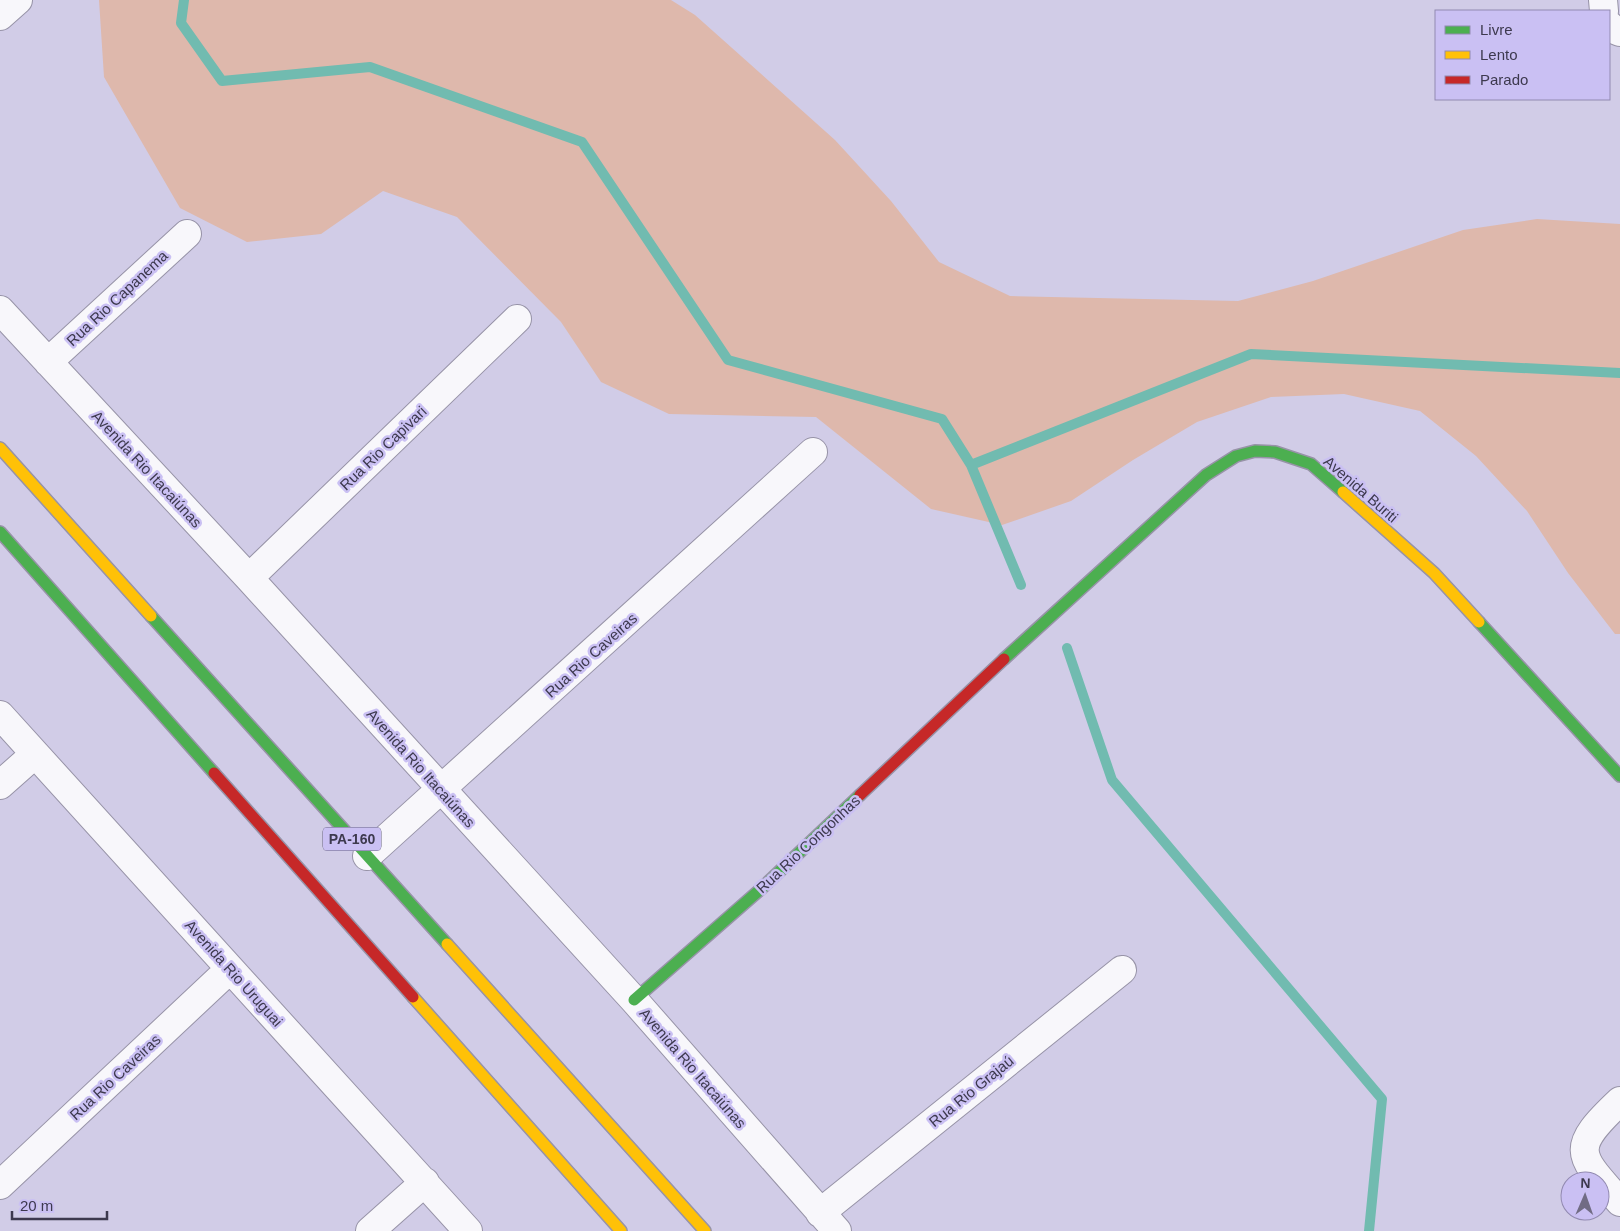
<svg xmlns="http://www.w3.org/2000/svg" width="1620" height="1231" font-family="Helvetica,sans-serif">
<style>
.green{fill:#deb8ac}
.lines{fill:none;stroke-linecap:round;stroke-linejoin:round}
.stream{stroke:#71bbb0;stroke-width:10}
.street-casing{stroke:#9793a7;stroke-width:30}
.fast-casing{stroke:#9793a7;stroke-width:14}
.slow-casing{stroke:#9793a7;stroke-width:14}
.jam-casing{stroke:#9793a7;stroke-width:14}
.street{stroke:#f8f7fb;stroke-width:28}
.fast{stroke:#4caf50;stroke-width:11}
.slow{stroke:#ffc107;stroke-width:11}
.jam{stroke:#c62828;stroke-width:11}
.labels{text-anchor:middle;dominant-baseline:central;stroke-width:5;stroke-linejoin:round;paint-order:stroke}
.shield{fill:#cac0f3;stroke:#676280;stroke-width:1}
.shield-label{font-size:14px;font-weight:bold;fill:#3d394e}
.street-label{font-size:15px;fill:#3d394e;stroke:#cac0f3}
</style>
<rect width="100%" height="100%" fill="#d1cce7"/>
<path class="green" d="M99,0H671L695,15L835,140L891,201L939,262L1010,296L1238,301L1313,281L1463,230L1537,219L1620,224V634H1615L1568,573L1527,511L1476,456L1420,411L1344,394L1271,397L1197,422L1133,460L1071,501L1002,525L931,509L816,417L669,414L601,382L561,322L457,217L383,191L321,234L247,242L180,208L104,77Z"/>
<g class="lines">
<path class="stream" d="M184,0L181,23L222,81L370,67L582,142L728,360L942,419L971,465L1021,585
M971,465L1251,354L1620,373
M1067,648L1112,780L1382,1099L1369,1231"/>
<g class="street-casing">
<path id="street" d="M1603,0L1604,11
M0,16L18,0
M1609,25L1610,28L1620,32
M0,310L249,578L634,1000L837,1231
M48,362L187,234
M249,578L517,319
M0,715L468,1231
M0,785L35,754
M367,856L813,452
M1620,1101C1569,1149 1577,1154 1620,1202
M0,1185L230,969
M820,1213L1122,970
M370,1231L425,1182"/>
</g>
<g class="fast-casing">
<path id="fast" d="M0,532L214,773
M151,616L447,944
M1479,622L1620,776
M1004,659L1206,475L1236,456L1255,451L1275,452L1311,464L1343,492
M634,1000L762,888L860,795"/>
</g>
<g class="slow-casing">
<path id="slow" d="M0,448L151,616
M1343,492L1434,573L1479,622
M447,944L705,1231
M413,997L621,1231"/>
</g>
<g class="jam-casing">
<path id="jam" d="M214,773L413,997
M860,795L1004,659"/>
</g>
<use href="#street" class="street"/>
<use href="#fast" class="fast"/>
<use href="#slow" class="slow"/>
<use href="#jam" class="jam"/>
</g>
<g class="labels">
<rect class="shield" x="323" y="827.5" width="58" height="23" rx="4"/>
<g class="shield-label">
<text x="352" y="839">PA-160</text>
</g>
<g class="street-label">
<text transform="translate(117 298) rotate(-43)">Rua Rio Capanema</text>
<text transform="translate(383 448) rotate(-44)">Rua Rio Capivari</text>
<text transform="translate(147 469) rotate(47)">Avenida Rio Itacaiúnas</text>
<text transform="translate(1361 489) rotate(41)">Avenida Buriti</text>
<text transform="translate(591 655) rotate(-42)">Rua Rio Caveiras</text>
<text transform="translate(421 768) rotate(48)">Avenida Rio Itacaiúnas</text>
<text transform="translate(808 844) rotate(-43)">Rua Rio Congonhas</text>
<text transform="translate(234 973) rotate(48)">Avenida Rio Uruguai</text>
<text transform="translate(693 1068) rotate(49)">Avenida Rio Itacaiúnas</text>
<text transform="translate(115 1077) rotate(-43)">Rua Rio Caveiras</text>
<text transform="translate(971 1091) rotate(-39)">Rua Rio Grajaú</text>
</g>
</g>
<rect x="1435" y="10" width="175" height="90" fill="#cac0f3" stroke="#928ab1"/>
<rect x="1445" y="26" width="25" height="8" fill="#4caf50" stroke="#928ab1"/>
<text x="1480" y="35" font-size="15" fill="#3d394e">Livre</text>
<rect x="1445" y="51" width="25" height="8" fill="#ffc107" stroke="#928ab1"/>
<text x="1480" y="60" font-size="15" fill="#3d394e">Lento</text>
<rect x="1445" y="76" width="25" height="8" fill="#c62828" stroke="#928ab1"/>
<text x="1480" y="85" font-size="15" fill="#3d394e">Parado</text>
<g transform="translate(1585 1196) rotate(2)"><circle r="24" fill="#cac0f3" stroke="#928ab1"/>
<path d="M0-4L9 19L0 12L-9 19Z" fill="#716c84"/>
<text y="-8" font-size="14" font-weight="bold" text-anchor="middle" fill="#3d394e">N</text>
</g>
<path d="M12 1211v8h95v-8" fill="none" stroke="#3d394e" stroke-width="2.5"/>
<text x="20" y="1211" font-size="15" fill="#3d394e" stroke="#cac0f3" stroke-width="4" paint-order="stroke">20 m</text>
</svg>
